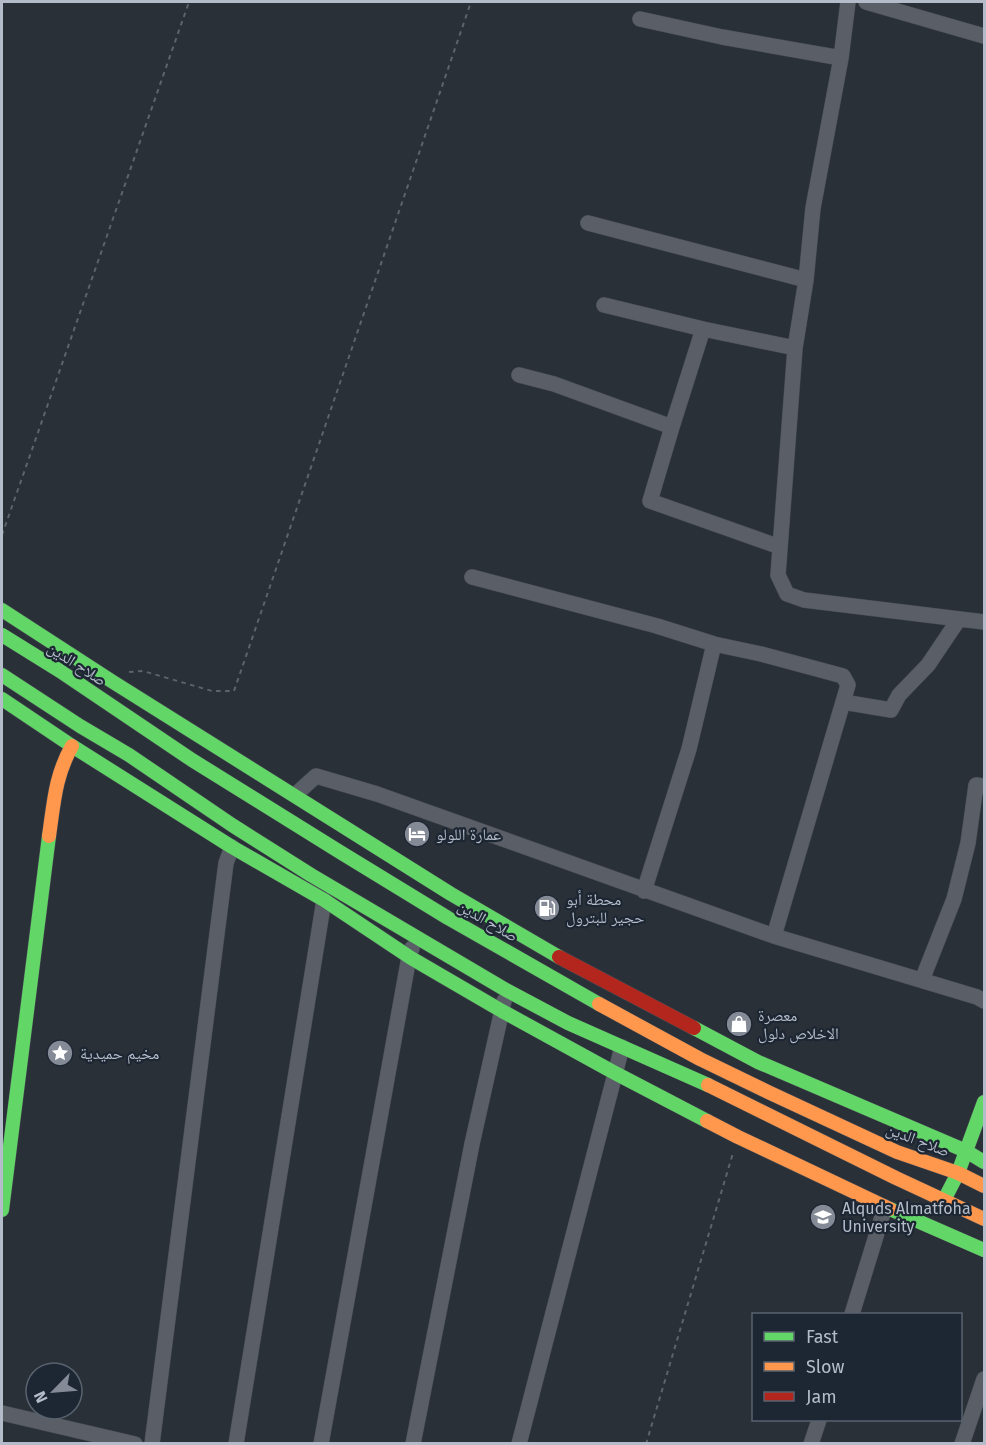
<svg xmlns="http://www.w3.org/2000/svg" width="986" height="1445" font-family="'Fira Sans','Noto Naskh Arabic',sans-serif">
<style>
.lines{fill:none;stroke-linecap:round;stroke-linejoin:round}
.street-casing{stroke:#484c53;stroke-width:16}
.fast-casing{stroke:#484c53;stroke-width:15}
.slow-casing{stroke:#484c53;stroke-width:15}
.jam-casing{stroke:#484c53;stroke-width:15}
.path{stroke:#5d636a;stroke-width:2;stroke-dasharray:4.5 4.5;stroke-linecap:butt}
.street{stroke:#5a5e66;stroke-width:15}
.fast{stroke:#63d668;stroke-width:14}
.slow{stroke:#ff974d;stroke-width:14}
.jam{stroke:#b3261e;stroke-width:14}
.labels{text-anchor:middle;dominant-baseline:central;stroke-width:4.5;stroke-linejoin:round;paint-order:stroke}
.street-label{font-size:16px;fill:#b4bcc9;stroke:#1d2633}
.poi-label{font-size:16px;fill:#b4bcc9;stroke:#1d2633;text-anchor:start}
</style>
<rect width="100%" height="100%" fill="#2a3038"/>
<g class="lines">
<g class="street-casing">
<path id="street" d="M848,2L841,58L813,208L806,280L795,348L778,575L787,594L804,600L984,622
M866,2L984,36
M640,19L722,37L841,58
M588,223L806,280
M604,305L703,329L795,348
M703,329L672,427L650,501L780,547
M519,375L554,384L672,427
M472,577L657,626L714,644L761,654L843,676L848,685L774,936
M843,702L891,710L899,695L928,665L959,619
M295,795L316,776L377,794L774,936L977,997L984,1001
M644,891L689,749L714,644
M922,980L954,899L968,843L976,785L984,786
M852,1314L885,1207
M2,1413L135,1444
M152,1444L226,863L232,847
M236,1444L324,900
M321,1444L409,957L412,948
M413,1444L472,1144L504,1001
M519,1444L622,1047
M811,1444L819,1420
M962,1444L984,1379"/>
</g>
<g class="fast-casing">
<path id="fast" d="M2,610L113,682L451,894L559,957
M2,635L60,671L192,760L340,852L448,918L599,1004
M2,675L80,726L129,755L232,825L311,875L506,990L568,1023L708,1085
M2,699L72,746L232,847L324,900L411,958L502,1011L615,1073L707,1121
M694,1028L758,1062L966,1151L984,1162
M944,1200L958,1173L984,1102
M890,1209L984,1250
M2,1210L49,836"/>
</g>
<g class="slow-casing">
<path id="slow" d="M49,836C54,802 55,776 72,746
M599,1004L700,1059L768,1092L897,1152L958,1173L984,1186
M708,1085L896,1178L984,1219
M707,1121L738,1137L890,1209"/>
</g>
<g class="jam-casing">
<path id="jam" d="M559,957L694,1028"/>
</g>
<path class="path" d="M2,535L189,2
M129,672L143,671L212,691H234L471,2
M646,1444L733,1153"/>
<use href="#street" class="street"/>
<use href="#fast" class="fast"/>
<use href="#slow" class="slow"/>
<use href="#jam" class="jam"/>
</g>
<defs>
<g id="hotel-disc" transform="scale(1.35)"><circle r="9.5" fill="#848b96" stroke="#1d2633"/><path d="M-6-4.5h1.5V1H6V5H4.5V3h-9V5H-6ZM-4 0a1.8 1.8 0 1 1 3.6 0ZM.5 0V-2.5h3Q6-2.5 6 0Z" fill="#fff"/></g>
<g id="fuel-disc" transform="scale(1.35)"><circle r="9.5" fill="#848b96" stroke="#1d2633"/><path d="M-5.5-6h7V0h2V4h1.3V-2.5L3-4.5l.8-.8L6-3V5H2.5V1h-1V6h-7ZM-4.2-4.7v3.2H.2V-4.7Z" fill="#fff"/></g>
<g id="shop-disc" transform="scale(1.35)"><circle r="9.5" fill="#848b96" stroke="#1d2633"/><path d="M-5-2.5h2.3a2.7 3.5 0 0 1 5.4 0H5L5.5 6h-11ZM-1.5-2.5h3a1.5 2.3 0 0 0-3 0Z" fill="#fff"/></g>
<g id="sight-disc" transform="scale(1.35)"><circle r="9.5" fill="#848b96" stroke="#1d2633"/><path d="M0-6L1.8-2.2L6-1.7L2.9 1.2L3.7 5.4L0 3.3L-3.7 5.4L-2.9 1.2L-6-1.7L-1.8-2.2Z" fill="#fff"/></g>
<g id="university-disc" transform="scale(1.35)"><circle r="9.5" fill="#848b96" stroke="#1d2633"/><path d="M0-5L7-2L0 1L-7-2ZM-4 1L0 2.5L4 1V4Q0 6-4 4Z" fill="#fff"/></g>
</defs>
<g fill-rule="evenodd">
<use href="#hotel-disc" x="417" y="834"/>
<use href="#fuel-disc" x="547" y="908"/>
<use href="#shop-disc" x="739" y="1024"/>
<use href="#sight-disc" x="60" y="1053"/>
<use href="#university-disc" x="823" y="1217"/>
</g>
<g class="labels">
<g class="street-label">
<text transform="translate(77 664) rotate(33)">صلاح الدين</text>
<text transform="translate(488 921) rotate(30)">صلاح الدين</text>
<text transform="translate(918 1140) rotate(21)">صلاح الدين</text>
</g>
<g class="poi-label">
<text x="436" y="834">عمارة اللولو</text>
<text x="566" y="899">محطة أبو<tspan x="566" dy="18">حجير للبترول</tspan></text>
<text x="758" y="1015">معصرة<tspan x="758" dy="18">الاخلاص دلول</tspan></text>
<text x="80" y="1053">مخيم حميدية</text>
<text x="842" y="1208">Alquds Almatfoha<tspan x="842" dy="18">University</tspan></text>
</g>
</g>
<rect width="986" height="1445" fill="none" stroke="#b4bcc9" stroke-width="6"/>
<rect x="752" y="1313" width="210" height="108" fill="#1d2633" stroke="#59626f" stroke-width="1.5"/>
<rect x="764" y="1332" width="30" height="9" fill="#63d668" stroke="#59626f" stroke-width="1.5"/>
<text x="806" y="1343" font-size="18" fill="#b4bcc9">Fast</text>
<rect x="764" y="1362" width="30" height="9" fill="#ff974d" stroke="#59626f" stroke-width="1.5"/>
<text x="806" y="1373" font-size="18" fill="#b4bcc9">Slow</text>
<rect x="764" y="1392" width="30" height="9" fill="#b3261e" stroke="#59626f" stroke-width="1.5"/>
<text x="806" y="1403" font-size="18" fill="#b4bcc9">Jam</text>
<g transform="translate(54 1391) rotate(245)"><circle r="28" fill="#1d2633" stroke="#59626f" stroke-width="1.5"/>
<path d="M0-4.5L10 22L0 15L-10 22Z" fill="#848b96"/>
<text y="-9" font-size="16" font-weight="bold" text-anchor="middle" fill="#b4bcc9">N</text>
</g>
</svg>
